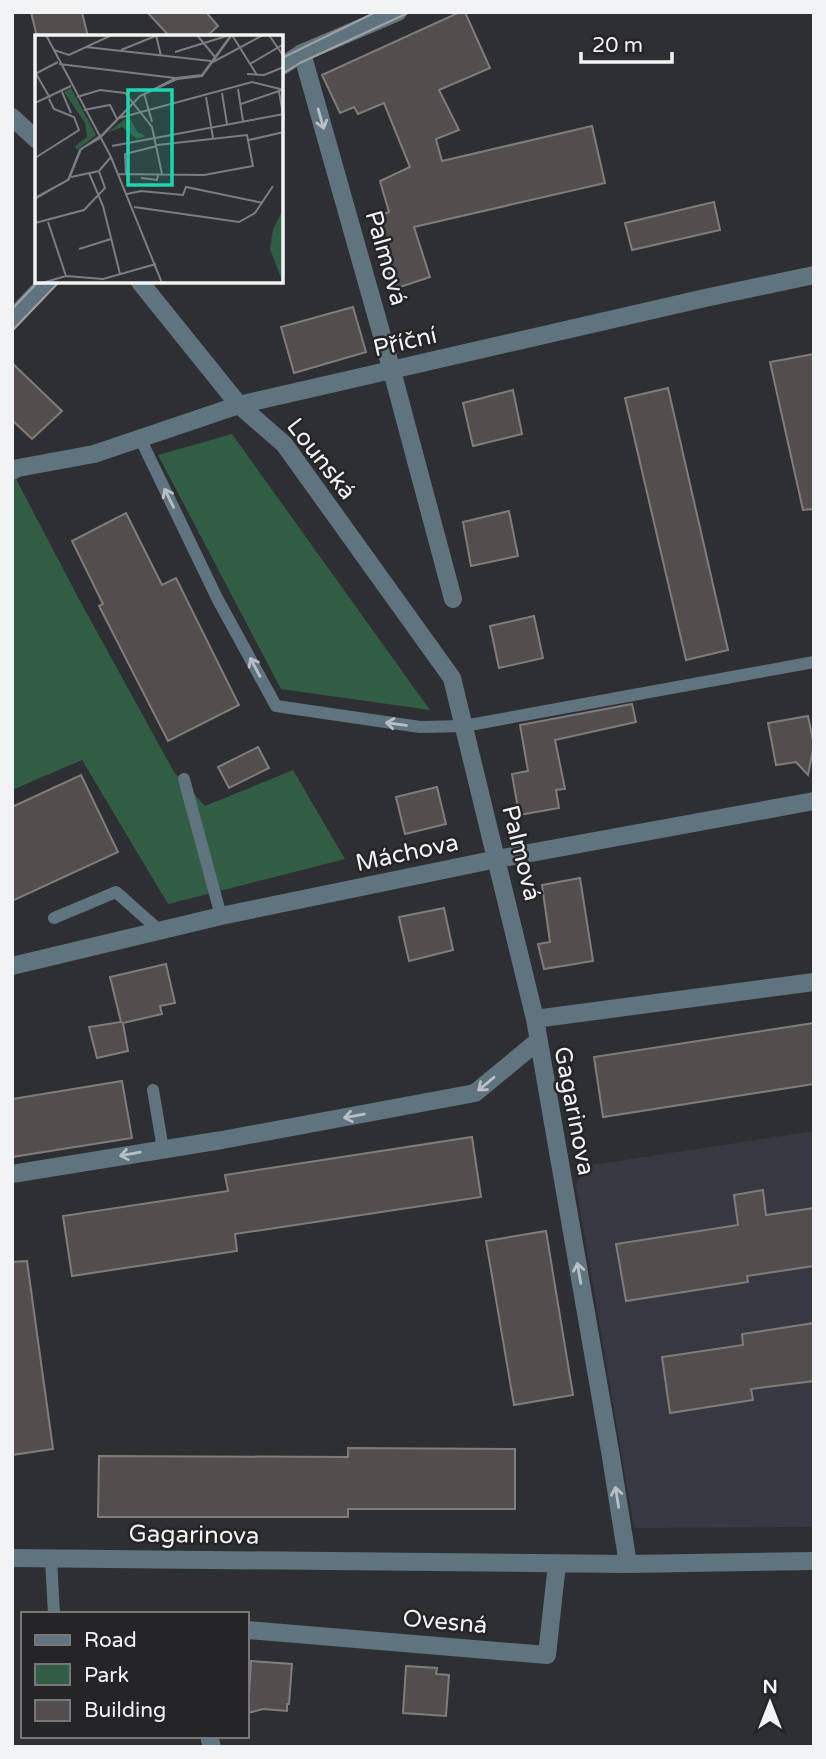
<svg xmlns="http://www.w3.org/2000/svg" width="826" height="1759" font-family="'Varela Round',sans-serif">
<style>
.built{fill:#373841}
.green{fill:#305d44}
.building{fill:#524e4d;stroke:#807c7b;stroke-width:2}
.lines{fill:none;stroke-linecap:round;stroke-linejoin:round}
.service{stroke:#607480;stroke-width:12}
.minor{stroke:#607480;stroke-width:18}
.tram{stroke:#9fa0a2;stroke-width:2}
.oneway{stroke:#b8c0c6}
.labels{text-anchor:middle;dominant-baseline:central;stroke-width:5;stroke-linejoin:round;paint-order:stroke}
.street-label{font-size:24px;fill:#f2f3f4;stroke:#252528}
.inset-road{fill:none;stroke:#7c7d80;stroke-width:2}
.view{fill:#1dd5b1;fill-opacity:0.15;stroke:#1dd5b1;stroke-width:3.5}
.inset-edge{fill:none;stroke:#f2f3f4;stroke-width:3.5}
</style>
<rect width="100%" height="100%" fill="#2e2f32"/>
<path class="built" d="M814,1131V1527L634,1528L576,1185L585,1166Z"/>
<path class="green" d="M232,434L430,710L281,689L158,455Z
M16,479L80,601L174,772L205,806L293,770L345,859L168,904L82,760L12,790V481Z"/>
<path class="building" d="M31,12H82L88,37H37Z
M147,12H206L218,26L206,37H170Z
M460,12H465L490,68L439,90L459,130L436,139L442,161L592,126L605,183L414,227L430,277L394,289L372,218L389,212L380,181L410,167L384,103L358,114L354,107L340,113L322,75Z
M714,202L720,230L632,250L625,223Z
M353,307L366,352L294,373L281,327Z
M814,354V509L803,510L770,362Z
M12,363L62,411L32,439L12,420Z
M668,388L728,650L686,660L625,398Z
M513,390L522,434L473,446L463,403Z
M509,511L518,556L471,566L463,522Z
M126,513L162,585L176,578L239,705L168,741L99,606L103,604L72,541Z
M534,616L543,658L499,668L490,626Z
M632,704L636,722L555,740L565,789L556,790L559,808L519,815L512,774L528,771L520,725Z
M808,716L814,745L808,775L796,762L776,765L768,723Z
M258,747L269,768L229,788L218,767Z
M81,775L118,852L12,901V807Z
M437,787L446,824L405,834L396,797Z
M580,878L593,961L544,969L538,944L550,942L542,885Z
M444,908L453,950L409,961L399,917Z
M166,964L175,1003L160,1006L162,1014L123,1023L128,1051L97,1058L89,1027L121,1022L110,977Z
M814,1023V1084L603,1117L594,1057Z
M122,1081L132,1138L12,1157V1099Z
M472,1137L481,1197L235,1234L237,1251L72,1276L63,1216L228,1191L225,1175Z
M763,1190L766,1215L814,1208V1266L747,1276L748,1282L626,1301L616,1244L738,1225L734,1195Z
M546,1231L573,1395L514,1405L486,1241Z
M27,1261L53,1449L12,1455V1262Z
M814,1323V1381L751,1389L753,1400L670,1413L662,1357L743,1345L742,1334Z
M348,1448L515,1449V1509H348V1517H98L99,1456L348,1457Z
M251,1661L292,1664L289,1704H287V1711L263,1709L248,1713Z
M406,1666L437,1668L436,1674L449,1675L446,1716L403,1713Z"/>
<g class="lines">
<path class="service" d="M140,438L217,598L276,706L420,727L464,726L814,662
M184,779L221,916
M54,918L116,892L160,931
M153,1090L163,1149
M51,1559L54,1614"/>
<path class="minor" d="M302,53L392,371L453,599
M282,66L302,53L398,12
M12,117L37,140
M140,282L239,405L284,444L452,678L535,1019L610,1451L628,1564
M12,319L47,282
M12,471L18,468L94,454L239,405L705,298L814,275
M12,966L221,916L497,859L814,801
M535,1019L814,982
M12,1174L222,1140L475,1093L538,1041
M12,1558L628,1564L814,1561
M247,1630L547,1655L557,1564
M209,1736L212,1747"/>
<path class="tram" d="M282,58L376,12
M282,74L300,63L410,12
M12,309L38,282
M12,331L59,282"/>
</g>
<defs><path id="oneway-shaft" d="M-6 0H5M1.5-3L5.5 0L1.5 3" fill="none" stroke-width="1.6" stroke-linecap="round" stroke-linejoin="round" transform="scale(1.75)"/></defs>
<g class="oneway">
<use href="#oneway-shaft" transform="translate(321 119) rotate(74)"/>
<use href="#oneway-shaft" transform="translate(169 498) rotate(-116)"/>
<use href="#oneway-shaft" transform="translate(255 667) rotate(-118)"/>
<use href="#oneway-shaft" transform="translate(396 724) rotate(-172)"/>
<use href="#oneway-shaft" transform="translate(486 1084) rotate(140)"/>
<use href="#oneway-shaft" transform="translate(354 1116) rotate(170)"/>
<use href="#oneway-shaft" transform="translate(130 1154) rotate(170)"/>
<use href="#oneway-shaft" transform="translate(579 1273) rotate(-100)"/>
<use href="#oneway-shaft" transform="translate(617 1497) rotate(-99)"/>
</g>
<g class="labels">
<g class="street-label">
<text transform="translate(386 258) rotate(74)">Palmová</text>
<text transform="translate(405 342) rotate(-13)">Příční</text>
<text transform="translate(321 459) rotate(52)">Lounská</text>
<text transform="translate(407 853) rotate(-12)">Máchova</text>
<text transform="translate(521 853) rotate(76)">Palmová</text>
<text transform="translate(574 1111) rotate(79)">Gagarinova</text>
<text transform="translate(194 1535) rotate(1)">Gagarinova</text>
<text transform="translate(445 1622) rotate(5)">Ovesná</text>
</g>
</g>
<g transform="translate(35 35)">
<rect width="248" height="248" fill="#2e2f32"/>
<path d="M36,53L61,100L42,115L40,111L52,102L50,88L29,57ZM94,81L102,97L111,101L102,104L87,92L72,98ZM248,175L249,246L248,248L235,214L238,194Z" fill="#305d44"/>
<path class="inset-road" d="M11,0L76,122L127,248M121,0L126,21M162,0L180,22M197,0L222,40M234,0L249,22M51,12L176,26M19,15L34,20L77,0M86,15L123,0M140,17L195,0M178,27L228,0M24,29L140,43M215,29L249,9M0,37L15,63M0,39L23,27M212,39L229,40L249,32M203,54L208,86M27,57L36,78M244,57L249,84M109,58L117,87M187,58L192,89M42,62L65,55L90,58L117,92L127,139M171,62L178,103M0,68L36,51M206,69L247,55M49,75L75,70L82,84M84,83L217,47L249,55M214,105L249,97M77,111L249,79M0,123L44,95L39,82L19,74L14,64M54,138L68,171L85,239M83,139L169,140L218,131L212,100L122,110M91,139L90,119L122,111M36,142L64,136L76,122M106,143L122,145L123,140M92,159L106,156L148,160L151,152L228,168M0,163L33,145L45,115L68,99L105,61L141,43L167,40L196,0M0,164L34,144L46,114L65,103L105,61L142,44L167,41L197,0M99,172L204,187L220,178L238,151M13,187L31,241M0,188L49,175L70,153L64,136M44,214L76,204M7,248L31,241L68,244L121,229"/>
<path class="view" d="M93,55H137V150H93Z"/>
<rect width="248" height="248" class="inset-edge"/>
</g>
<rect width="826" height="1759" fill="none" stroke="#f2f3f4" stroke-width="28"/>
<rect x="21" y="1612" width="228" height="126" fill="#252528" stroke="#77777a" stroke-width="2"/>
<rect x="35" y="1635" width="35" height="10" fill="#607480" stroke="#77777a" stroke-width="2"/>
<text x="84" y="1647" font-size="21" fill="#f2f3f4">Road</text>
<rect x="35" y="1664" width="35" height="21" fill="#305d44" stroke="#77777a" stroke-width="2"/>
<text x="84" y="1682" font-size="21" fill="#f2f3f4">Park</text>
<rect x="35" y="1700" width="35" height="21" fill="#524e4d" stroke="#77777a" stroke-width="2"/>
<text x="84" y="1717" font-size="21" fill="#f2f3f4">Building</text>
<g transform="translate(770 1703)" stroke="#252528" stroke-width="5" paint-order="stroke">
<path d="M0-5L12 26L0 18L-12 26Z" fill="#f2f3f4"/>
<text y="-10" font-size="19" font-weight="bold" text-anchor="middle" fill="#f2f3f4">N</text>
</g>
<path d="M581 52v10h91v-10" fill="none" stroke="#f2f3f4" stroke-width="3.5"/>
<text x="592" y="52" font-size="21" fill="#f2f3f4" stroke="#252528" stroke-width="5" paint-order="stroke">20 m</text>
</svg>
